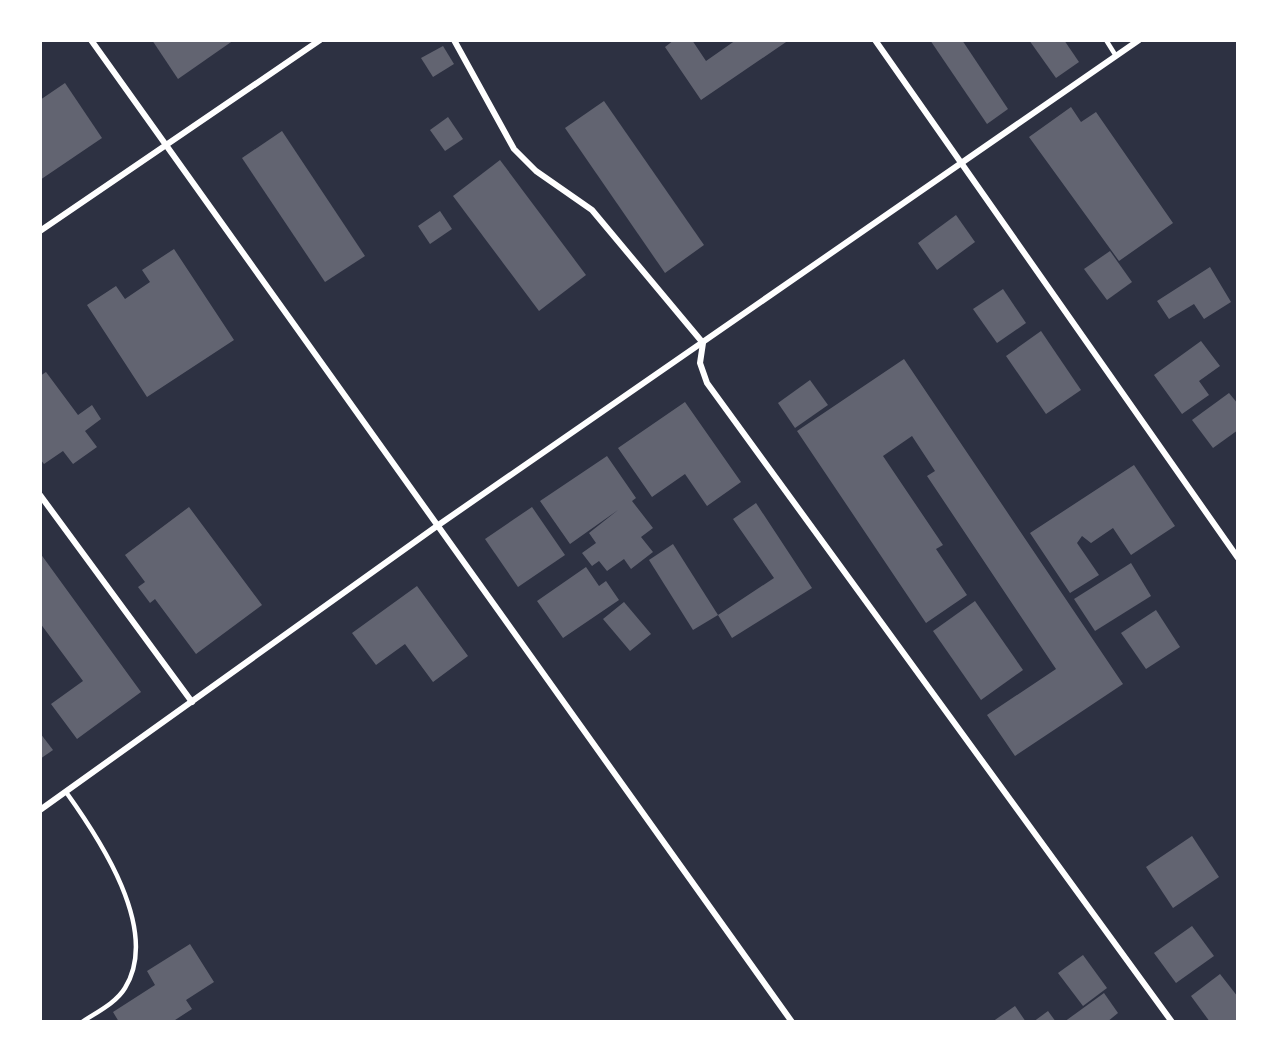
<svg xmlns="http://www.w3.org/2000/svg" width="1278" height="1062" font-family="Commissioner,sans-serif">
	<style>
		.building { fill: #626471 }
		.lines { fill: none; stroke-linecap: round; stroke-linejoin: round }
		.service { stroke: #fff; stroke-width: 4.5 }
		.minor { stroke: #fff; stroke-width: 6 }
	</style>
	<rect width="100%" height="100%" fill="#2d3142"/>
	<!-- building -->
	<g class="building">
		<polygon points="152,40 234,40 178,79"/>
		<polygon points="674,40 692,40 706,61 736,40 789,40 701,100 665,47"/>
		<polygon points="930,40 962,40 1008,109 987,124"/>
		<polygon points="1029,40 1064,40 1079,62 1056,78"/>
		<polygon points="443,46 454,64 433,77 421,58"/>
		<polygon points="65,83 102,138 40,180 40,100"/>
		<polygon points="604,101 704,245 665,273 565,128"/>
		<polygon points="1071,107 1081,122 1096,112 1173,223 1119,261 1029,137"/>
		<polygon points="448,117 463,139 445,151 430,130"/>
		<polygon points="282,131 365,256 325,282 242,158"/>
		<polygon points="500,160 586,275 539,311 453,196"/>
		<polygon points="440,211 452,229 430,244 418,226"/>
		<polygon points="956,215 975,242 937,270 918,243"/>
		<polygon points="174,249 234,340 147,397 87,305 116,286 125,299 150,282 142,270"/>
		<polygon points="1110,251 1132,282 1107,300 1084,269"/>
		<polygon points="1210,267 1231,302 1204,319 1194,304 1169,319 1157,301"/>
		<polygon points="1003,289 1026,323 997,343 973,309"/>
		<polygon points="1041,331 1081,390 1046,414 1006,356"/>
		<polygon points="1201,341 1220,366 1199,381 1209,395 1182,414 1154,375"/>
		<polygon points="904,359 1123,684 1015,756 987,715 1056,669 927,476 935,471 912,436 883,456 943,545 936,549 967,595 926,623 797,431"/>
		<polygon points="46,372 78,415 92,405 101,419 85,431 97,447 73,464 63,451 44,464 40,459 40,376"/>
		<polygon points="810,380 828,405 795,428 778,403"/>
		<polygon points="1229,393 1238,404 1238,430 1213,448 1192,420"/>
		<polygon points="685,402 741,482 707,506 685,474 652,497 618,448"/>
		<polygon points="607,456 636,498 632,501 653,528 641,537 653,552 631,569 624,559 607,571 599,561 592,566 582,553 596,543 589,533 618,510 570,544 540,501"/>
		<polygon points="1134,465 1175,526 1131,555 1113,528 1091,543 1082,536 1077,543 1099,575 1070,593 1030,533"/>
		<polygon points="756,503 812,588 732,638 718,615 774,578 733,519"/>
		<polygon points="189,507 262,605 196,654 155,599 150,603 138,587 145,582 125,555"/>
		<polygon points="532,507 565,555 518,587 485,539"/>
		<polygon points="673,544 718,615 693,630 649,560"/>
		<polygon points="40,553 141,692 77,739 51,704 83,681 40,623"/>
		<polygon points="1131,563 1151,596 1095,631 1074,599"/>
		<polygon points="586,567 599,586 606,581 619,600 563,638 537,601"/>
		<polygon points="417,586 468,656 433,682 405,644 376,665 352,633"/>
		<polygon points="975,601 1023,670 981,700 933,631"/>
		<polygon points="624,602 651,634 630,651 603,619"/>
		<polygon points="1156,610 1180,647 1146,669 1121,633"/>
		<polygon points="40,733 53,750 40,759"/>
		<polygon points="1192,836 1219,877 1173,908 1146,867"/>
		<polygon points="1192,926 1214,956 1176,983 1154,953"/>
		<polygon points="190,944 214,982 186,1000 192,1009 172,1022 119,1022 113,1012 155,985 147,971"/>
		<polygon points="1083,955 1107,988 1083,1006 1058,973"/>
		<polygon points="1220,974 1238,997 1238,1022 1210,1022 1191,996"/>
		<polygon points="1104,993 1118,1013 1107,1022 1064,1022"/>
		<polygon points="1015,1006 1026,1022 992,1022"/>
		<polygon points="1048,1011 1056,1022 1033,1022"/>
	</g>
	<g class="lines">
		<!-- service -->
		<g class="service">
			<polyline points="1106,40 1116,56"/>
			<path d="M66,792c33,46 95,138 59,196 -9,15 -28,24 -43,34"/>
		</g>
		<!-- minor -->
		<g class="minor">
			<polyline points="91,40 792,1022"/>
			<polyline points="454,40 514,149 536,171 592,210 703,343 700,363 707,383 1172,1022"/>
			<polyline points="875,40 1238,558"/>
			<polyline points="40,231 320,40"/>
			<polyline points="40,495 192,702"/>
			<polyline points="40,810 437,526 1139,40"/>
		</g>
	</g>
	<!-- border -->
	<rect width="1278" height="1062" fill="none" stroke="#ffffff" stroke-width="84"/>
</svg>
